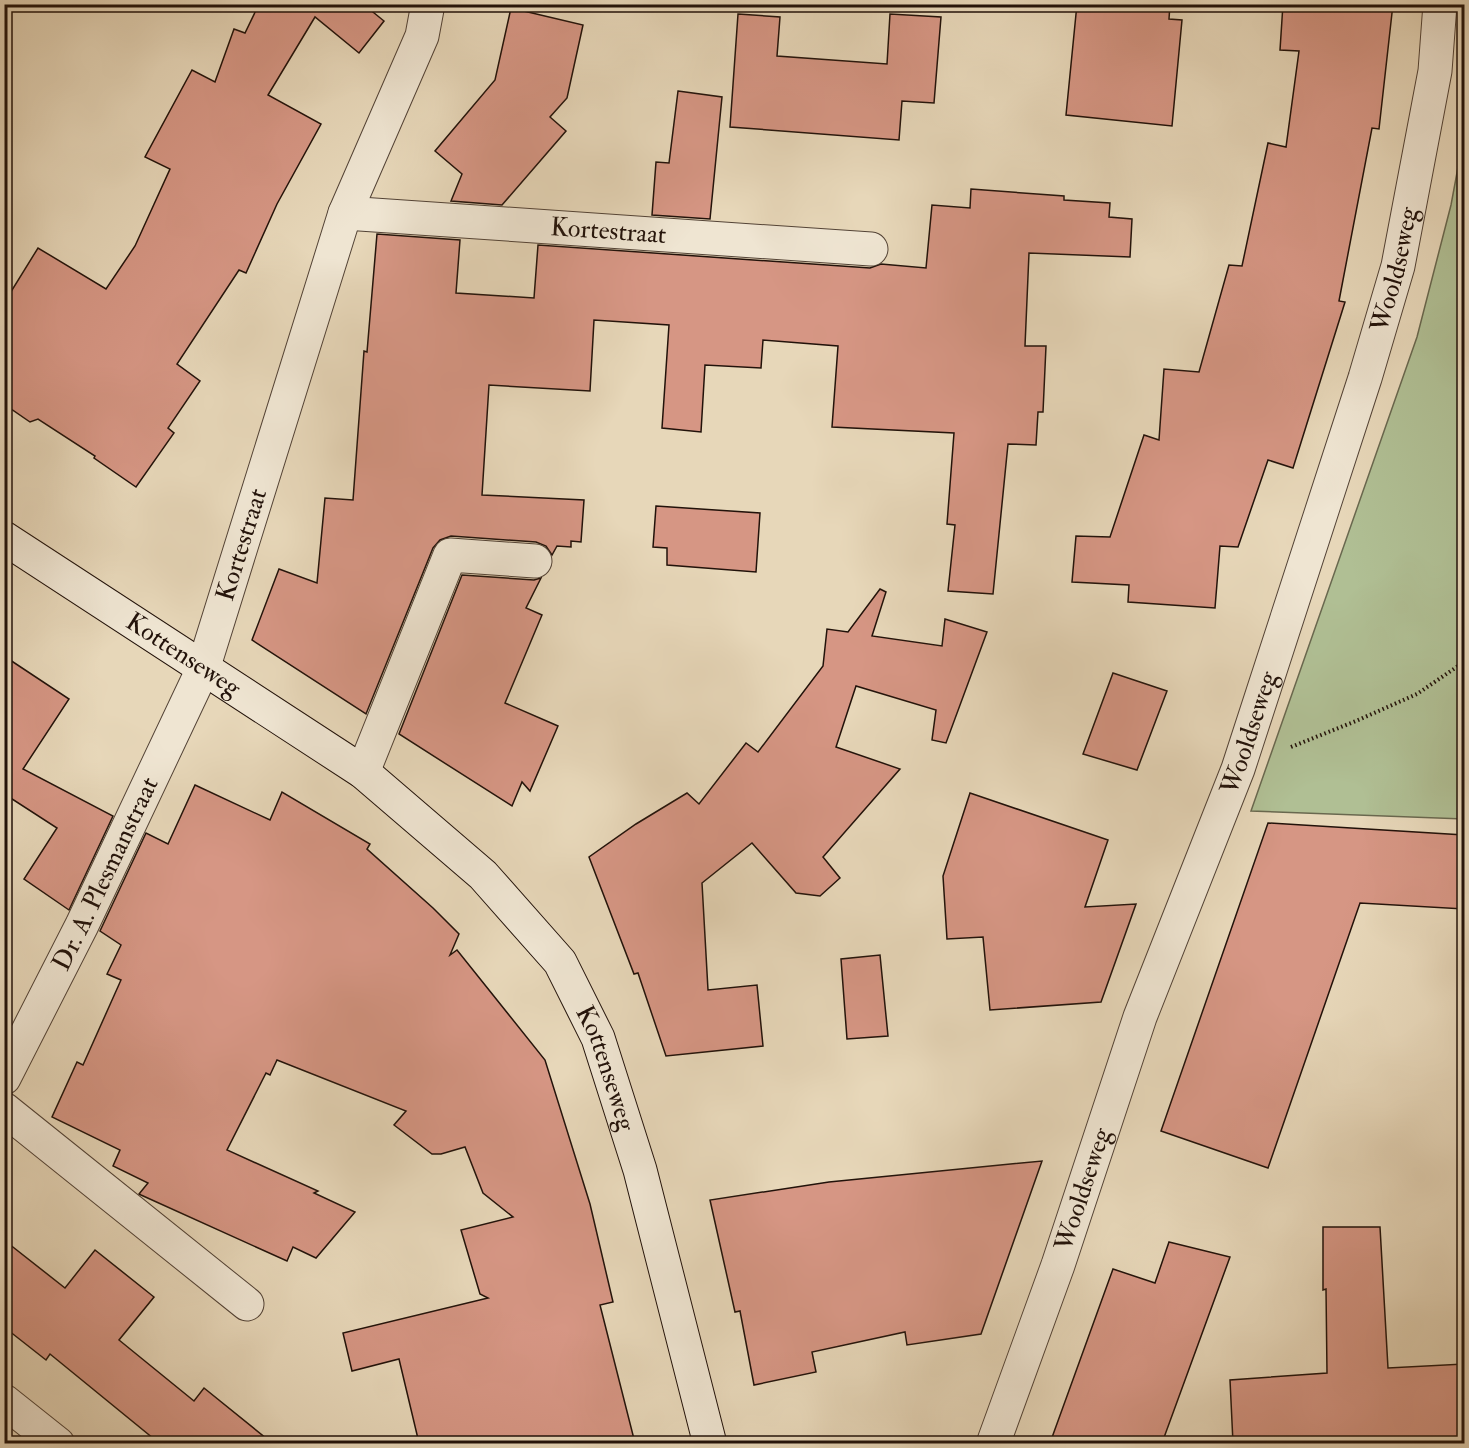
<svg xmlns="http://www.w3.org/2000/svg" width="1469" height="1448" font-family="'IM FELL Double Pica',serif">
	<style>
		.green { fill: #b0bf94; stroke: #69684f; stroke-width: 1.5 }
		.building { fill: #d69684; stroke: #22120a; stroke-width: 1.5 }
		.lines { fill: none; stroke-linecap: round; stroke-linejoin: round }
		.street-casing { stroke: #534336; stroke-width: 35 }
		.secondary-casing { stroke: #22120a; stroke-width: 35 }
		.path { stroke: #22120a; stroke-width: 4; stroke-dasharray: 1.5 3; stroke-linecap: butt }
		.street { stroke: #efe5d2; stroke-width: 33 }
		.secondary { stroke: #efe5d2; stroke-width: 33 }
		.labels { text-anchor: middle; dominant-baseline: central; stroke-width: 4.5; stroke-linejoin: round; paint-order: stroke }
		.street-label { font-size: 26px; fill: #22120a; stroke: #efe5d2 }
	</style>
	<rect width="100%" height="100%" fill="#e7d7b9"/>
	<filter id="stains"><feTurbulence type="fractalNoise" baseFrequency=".00333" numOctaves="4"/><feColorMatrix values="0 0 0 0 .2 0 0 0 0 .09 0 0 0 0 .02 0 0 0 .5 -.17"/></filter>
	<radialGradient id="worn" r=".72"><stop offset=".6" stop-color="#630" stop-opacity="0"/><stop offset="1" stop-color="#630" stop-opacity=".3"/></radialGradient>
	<!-- green -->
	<polygon class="green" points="1464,135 1464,819 1251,811 1417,337 1451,205"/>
	<!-- building -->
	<g class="building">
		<polygon points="259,4 363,4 384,21 359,53 315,17 268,95 321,124 277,204 246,273 239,270 177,364 200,381 168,428 174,433 136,487 94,458 95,456 38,419 30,422 4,404 4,303 38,248 106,289 135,246 170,169 145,157 192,70 215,82 234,29 245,33"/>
		<polygon points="1077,4 1170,4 1169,19 1182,20 1172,126 1066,115"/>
		<polygon points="1283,4 1393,4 1379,129 1372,128 1339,301 1345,302 1293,468 1268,460 1238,547 1220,546 1215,608 1128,602 1129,585 1072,582 1076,536 1110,537 1144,435 1159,440 1164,369 1199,372 1229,265 1242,266 1268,143 1286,147 1299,51 1280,50"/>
		<polygon points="511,8 583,25 567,98 550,117 566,131 502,205 451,201 462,174 435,151 495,80"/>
		<polygon points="738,14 780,17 777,56 887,64 890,14 941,17 934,103 902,101 899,140 730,127"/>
		<polygon points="678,91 722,97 710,219 652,215 656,162 669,163"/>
		<polygon points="971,189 1064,196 1064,200 1110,203 1109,217 1132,219 1130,257 1029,253 1025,346 1046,346 1043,412 1038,412 1036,445 1008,444 993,594 948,591 955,525 947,524 954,433 832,427 838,346 763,340 761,368 705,365 701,432 662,428 669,325 594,320 590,391 489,385 482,495 584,500 581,542 571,541 571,547 557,546 552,555 546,546 536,542 451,536 440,540 433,548 366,714 252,640 279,569 317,583 325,498 353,500 364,351 367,352 377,234 460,240 456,293 534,298 538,245 870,268 881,264 926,268 932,205 970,208"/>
		<polygon points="656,506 760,513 756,572 667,565 667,548 653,547"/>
		<polygon points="462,575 534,580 541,578 526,608 542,615 505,703 558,726 530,791 522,782 512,806 399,734"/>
		<polygon points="880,589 886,592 872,636 942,646 945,619 987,632 946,743 932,740 936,710 856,686 836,747 900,769 823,857 840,878 820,896 796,893 752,843 702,883 708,990 757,985 763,1046 666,1056 638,973 634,974 589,857 636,824 687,793 699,804 746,743 758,752 823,666 827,629 848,632"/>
		<polygon points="4,656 69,699 23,769 113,816 69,910 24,879 57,828 6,795 4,797"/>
		<polygon points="1113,673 1167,691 1137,770 1083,754"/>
		<polygon points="195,785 270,820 282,792 370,844 367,849 433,908 459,934 450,955 457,950 545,1060 590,1204 613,1302 600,1305 635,1443 419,1443 399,1359 352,1371 343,1333 488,1298 480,1294 461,1230 513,1217 483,1193 465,1147 441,1154 432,1154 394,1125 406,1111 277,1060 270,1075 266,1073 227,1150 318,1191 314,1193 355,1212 316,1258 293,1247 287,1261 141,1195 139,1194 148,1183 113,1166 120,1150 52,1117 77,1062 83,1065 121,980 107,974 121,945 100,931 146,833 168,844"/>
		<polygon points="970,793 1108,840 1085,907 1136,904 1101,1002 990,1010 983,937 947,939 943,876"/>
		<polygon points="1268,823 1464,835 1464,909 1360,903 1268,1168 1161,1131"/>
		<polygon points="880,955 888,1036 847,1039 841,959"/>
		<polygon points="1042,1161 981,1334 907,1345 905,1332 812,1352 816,1372 754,1385 740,1311 735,1312 710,1200 829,1182"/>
		<polygon points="1323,1227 1380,1227 1388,1368 1464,1364 1464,1443 1233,1443 1230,1380 1327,1373 1326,1289 1323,1290"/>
		<polygon points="4,1240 65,1288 95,1250 154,1297 119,1340 194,1401 204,1388 272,1443 159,1443 50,1354 46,1360 4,1327"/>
		<polygon points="1169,1242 1230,1257 1162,1443 1050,1443 1113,1269 1155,1283"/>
	</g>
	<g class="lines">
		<defs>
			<g id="street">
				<path id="s1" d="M345,213l526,36"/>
				<polyline points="363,772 450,555 535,561"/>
				<path id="s2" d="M4,1078l78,-153 121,-256 142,-456 77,-177 6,-32"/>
				<polyline points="4,1109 247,1304"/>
				<polyline points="4,1401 58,1444"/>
				<path id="s3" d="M993,1444l65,-179 82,-248 98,-248 127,-391 33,-112 37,-195 5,-67"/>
			</g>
			<g id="secondary">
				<path id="s4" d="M4,538l359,234 120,103 77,87 38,76 42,132 70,274"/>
			</g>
		</defs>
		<!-- street casing -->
		<use href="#street" class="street-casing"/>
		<!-- secondary casing -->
		<use href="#secondary" class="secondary-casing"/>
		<!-- path -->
		<polyline class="path" points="1291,747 1356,721 1417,694 1464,662"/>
		<!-- street -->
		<use href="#street" class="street"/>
		<!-- secondary -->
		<use href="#secondary" class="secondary"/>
	</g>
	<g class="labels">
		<!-- street labels -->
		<g class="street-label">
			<text stroke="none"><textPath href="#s1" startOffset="264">Kortestraat</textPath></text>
			<text stroke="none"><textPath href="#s3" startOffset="1242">Wooldseweg</textPath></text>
			<text stroke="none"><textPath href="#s2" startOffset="585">Kortestraat</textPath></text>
			<text stroke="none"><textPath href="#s4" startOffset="214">Kottenseweg</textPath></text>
			<text stroke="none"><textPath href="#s3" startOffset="756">Wooldseweg</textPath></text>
			<text stroke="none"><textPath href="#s2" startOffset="228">Dr. A. Plesmanstraat</textPath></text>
			<text stroke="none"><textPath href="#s4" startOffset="819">Kottenseweg</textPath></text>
			<text stroke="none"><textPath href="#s3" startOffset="270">Wooldseweg</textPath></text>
		</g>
	</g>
	<!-- margin -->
	<rect width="1469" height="1448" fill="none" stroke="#e7d7b9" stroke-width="24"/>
	<rect x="6" y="6" width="1457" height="1436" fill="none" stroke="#22120a" stroke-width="3"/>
	<rect x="12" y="12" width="1445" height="1424" fill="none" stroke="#22120a" stroke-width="1.5"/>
	<rect width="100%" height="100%" filter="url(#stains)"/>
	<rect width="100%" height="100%" fill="url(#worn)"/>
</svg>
